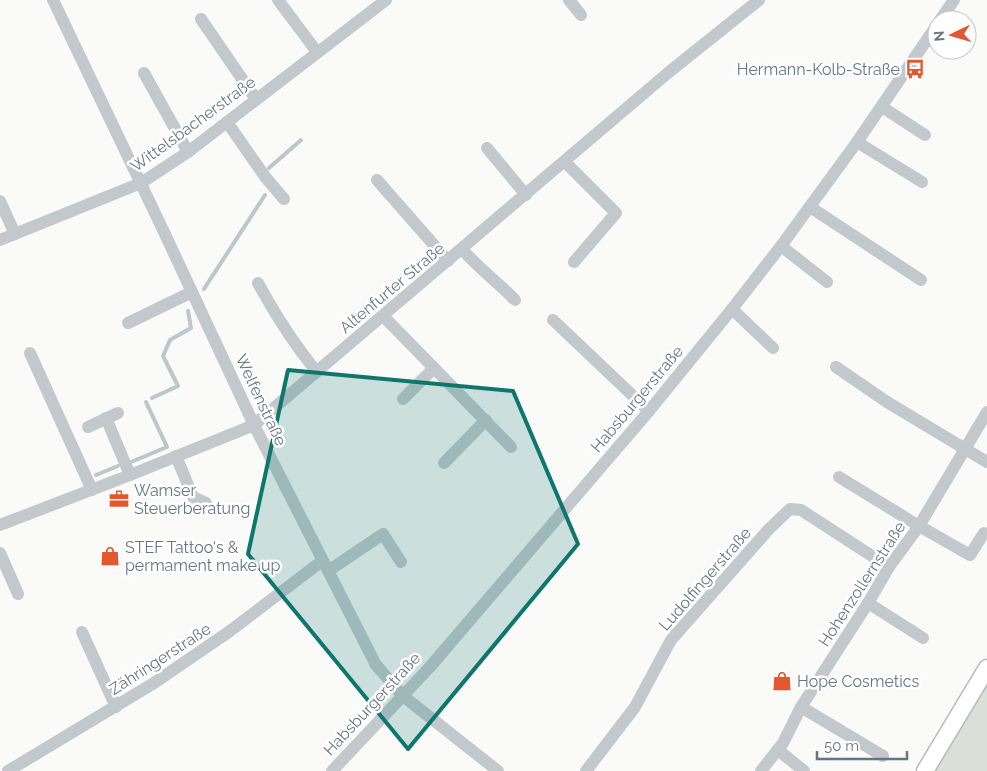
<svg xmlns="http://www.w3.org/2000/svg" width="987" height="771" font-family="Raleway,sans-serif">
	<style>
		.green { fill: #dadfd7 }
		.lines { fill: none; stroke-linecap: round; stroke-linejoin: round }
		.stream { stroke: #bbc7cb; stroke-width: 4 }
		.major-casing { stroke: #b5babe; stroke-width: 19 }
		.minor { stroke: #c3c8cc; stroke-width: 12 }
		.major { stroke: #fff; stroke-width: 16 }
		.marked { fill: #0f766e; fill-opacity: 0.2; stroke: #0f766e; stroke-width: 4; stroke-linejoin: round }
		.labels { text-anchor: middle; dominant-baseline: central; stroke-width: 5; stroke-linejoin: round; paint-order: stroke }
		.poi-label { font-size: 16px; fill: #657683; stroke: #fff; text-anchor: start }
		.street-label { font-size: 16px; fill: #657683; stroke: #fff }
	</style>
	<rect width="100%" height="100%" fill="#fafaf8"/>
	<!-- green -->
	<polygon class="green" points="987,682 987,771 934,771"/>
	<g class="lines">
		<!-- stream -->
		<g class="stream">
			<polyline points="269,168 301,140"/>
			<polyline points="204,289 265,195"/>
			<polyline points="152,398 178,386 163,356 170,340 191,328 188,311"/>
			<polyline points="131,462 167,447 146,402"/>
			<polyline points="96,475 118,466"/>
		</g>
		<defs>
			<polyline id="major" points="925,771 987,668"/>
		</defs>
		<!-- major casing -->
		<use href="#major" class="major-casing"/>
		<!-- minor -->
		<g class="minor">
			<polyline points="53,0 164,232 254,425 376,665 403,696 498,771"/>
			<polyline points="278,0 317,52"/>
			<polyline points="569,0 581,15"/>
			<polyline points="201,19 256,99"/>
			<polyline points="940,20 954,0"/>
			<polyline points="144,73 188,152"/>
			<polyline points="882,107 925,135"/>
			<polyline points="227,122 266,178 284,199"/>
			<polyline points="857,142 922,182"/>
			<polyline points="487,148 526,195"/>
			<polyline points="565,162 616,213 574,262"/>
			<polyline points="377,180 448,261"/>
			<polyline points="0,201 15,234"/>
			<polyline points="810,207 921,280"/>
			<polyline points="0,240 141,183 188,152 386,0"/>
			<polyline points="781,246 827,282"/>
			<path d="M462,249c16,19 36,33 53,51"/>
			<path d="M258,283c18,33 35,60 59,89"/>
			<polyline points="732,309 773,348"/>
			<polyline points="383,316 434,368"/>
			<polyline points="553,320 649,411"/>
			<polyline points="128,323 192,292"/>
			<polyline points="30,353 92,490"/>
			<polyline points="836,367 887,402 987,462"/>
			<polyline points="403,399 434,368 511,447"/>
			<polyline points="106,418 130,475"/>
			<polyline points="88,427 118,413"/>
			<polyline points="176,456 193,497 206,503"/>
			<polyline points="444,463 486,420"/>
			<polyline points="839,477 919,526 970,555 984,533"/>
			<polyline points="0,525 130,475 254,425 669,72 759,0"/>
			<polyline points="0,553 18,594"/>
			<polyline points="328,571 383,534 401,562"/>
			<polyline points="868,603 923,638"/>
			<polyline points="82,632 116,707"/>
			<polyline points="801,707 883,756"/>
			<polyline points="778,750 804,771"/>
			<polyline points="8,771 154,683 230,631 322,561"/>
			<polyline points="332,771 429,668 649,411 732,309 781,246 857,142 937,25"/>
			<polyline points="586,771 635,707 671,640 769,529 790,509 801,510 889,567"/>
			<polyline points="761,771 783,743 801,707 868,603 889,567 919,526 987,412"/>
		</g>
		<!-- major -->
		<use href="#major" class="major"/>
	</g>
	<!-- marked area -->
	<path class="marked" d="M288,370l225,21 65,153 -170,205 -160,-195z"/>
	<!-- icons -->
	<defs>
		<symbol id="bus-bare" viewBox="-9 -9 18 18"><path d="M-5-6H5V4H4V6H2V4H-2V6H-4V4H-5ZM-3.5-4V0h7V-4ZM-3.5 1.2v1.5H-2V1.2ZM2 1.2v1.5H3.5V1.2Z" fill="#e4572e" stroke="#fff" stroke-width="2.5" paint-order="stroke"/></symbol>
		<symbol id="office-bare" viewBox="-9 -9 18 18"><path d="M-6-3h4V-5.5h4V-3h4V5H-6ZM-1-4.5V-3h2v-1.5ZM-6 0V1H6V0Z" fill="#e4572e" stroke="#fff" stroke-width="2.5" paint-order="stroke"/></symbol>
		<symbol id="shop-bare" viewBox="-9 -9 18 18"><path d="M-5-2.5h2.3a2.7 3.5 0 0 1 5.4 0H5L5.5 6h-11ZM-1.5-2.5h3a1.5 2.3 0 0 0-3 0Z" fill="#e4572e" stroke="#fff" stroke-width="2.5" paint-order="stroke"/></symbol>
	</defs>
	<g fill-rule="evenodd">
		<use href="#bus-bare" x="901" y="55" width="28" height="28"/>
		<use href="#office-bare" x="105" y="485" width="28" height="28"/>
		<use href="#shop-bare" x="96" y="542" width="28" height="28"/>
		<use href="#shop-bare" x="768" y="667" width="28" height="28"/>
	</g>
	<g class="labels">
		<!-- poi labels -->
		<g class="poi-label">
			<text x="900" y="69" text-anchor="end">Hermann-Kolb-Straße</text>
			<text x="134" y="490">Wamser<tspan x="134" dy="18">Steuerberatung</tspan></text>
			<text x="125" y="547">STEF Tattoo's &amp;<tspan x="125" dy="18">permament make up</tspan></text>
			<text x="797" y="681">Hope Cosmetics</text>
		</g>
		<!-- street labels -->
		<g class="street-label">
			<text transform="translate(193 124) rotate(-36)">Wittelsbacherstraße</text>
			<text transform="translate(392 288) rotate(-40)">Altenfurter Straße</text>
			<text transform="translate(637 399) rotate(-50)">Habsburgerstraße</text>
			<text transform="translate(261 400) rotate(65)">Welfenstraße</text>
			<text transform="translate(705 579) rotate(-49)">Ludolfingerstraße</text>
			<text transform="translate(862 584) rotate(-57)">Hohenzollernstraße</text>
			<text transform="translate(160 659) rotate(-33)">Zähringerstraße</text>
			<text transform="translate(372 704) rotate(-47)">Habsburgerstraße</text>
		</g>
	</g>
	<!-- north arrow -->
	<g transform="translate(952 35) rotate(265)"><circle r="24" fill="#ffffff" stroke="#c1c8cd"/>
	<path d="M0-4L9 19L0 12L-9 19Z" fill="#e4572e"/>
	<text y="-8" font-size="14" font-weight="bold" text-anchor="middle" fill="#657683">N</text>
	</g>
	<!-- scale -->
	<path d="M817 751v8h90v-8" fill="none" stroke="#657683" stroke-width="2.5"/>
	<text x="824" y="751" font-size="15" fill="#657683" stroke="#ffffff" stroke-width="4" paint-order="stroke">50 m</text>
</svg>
